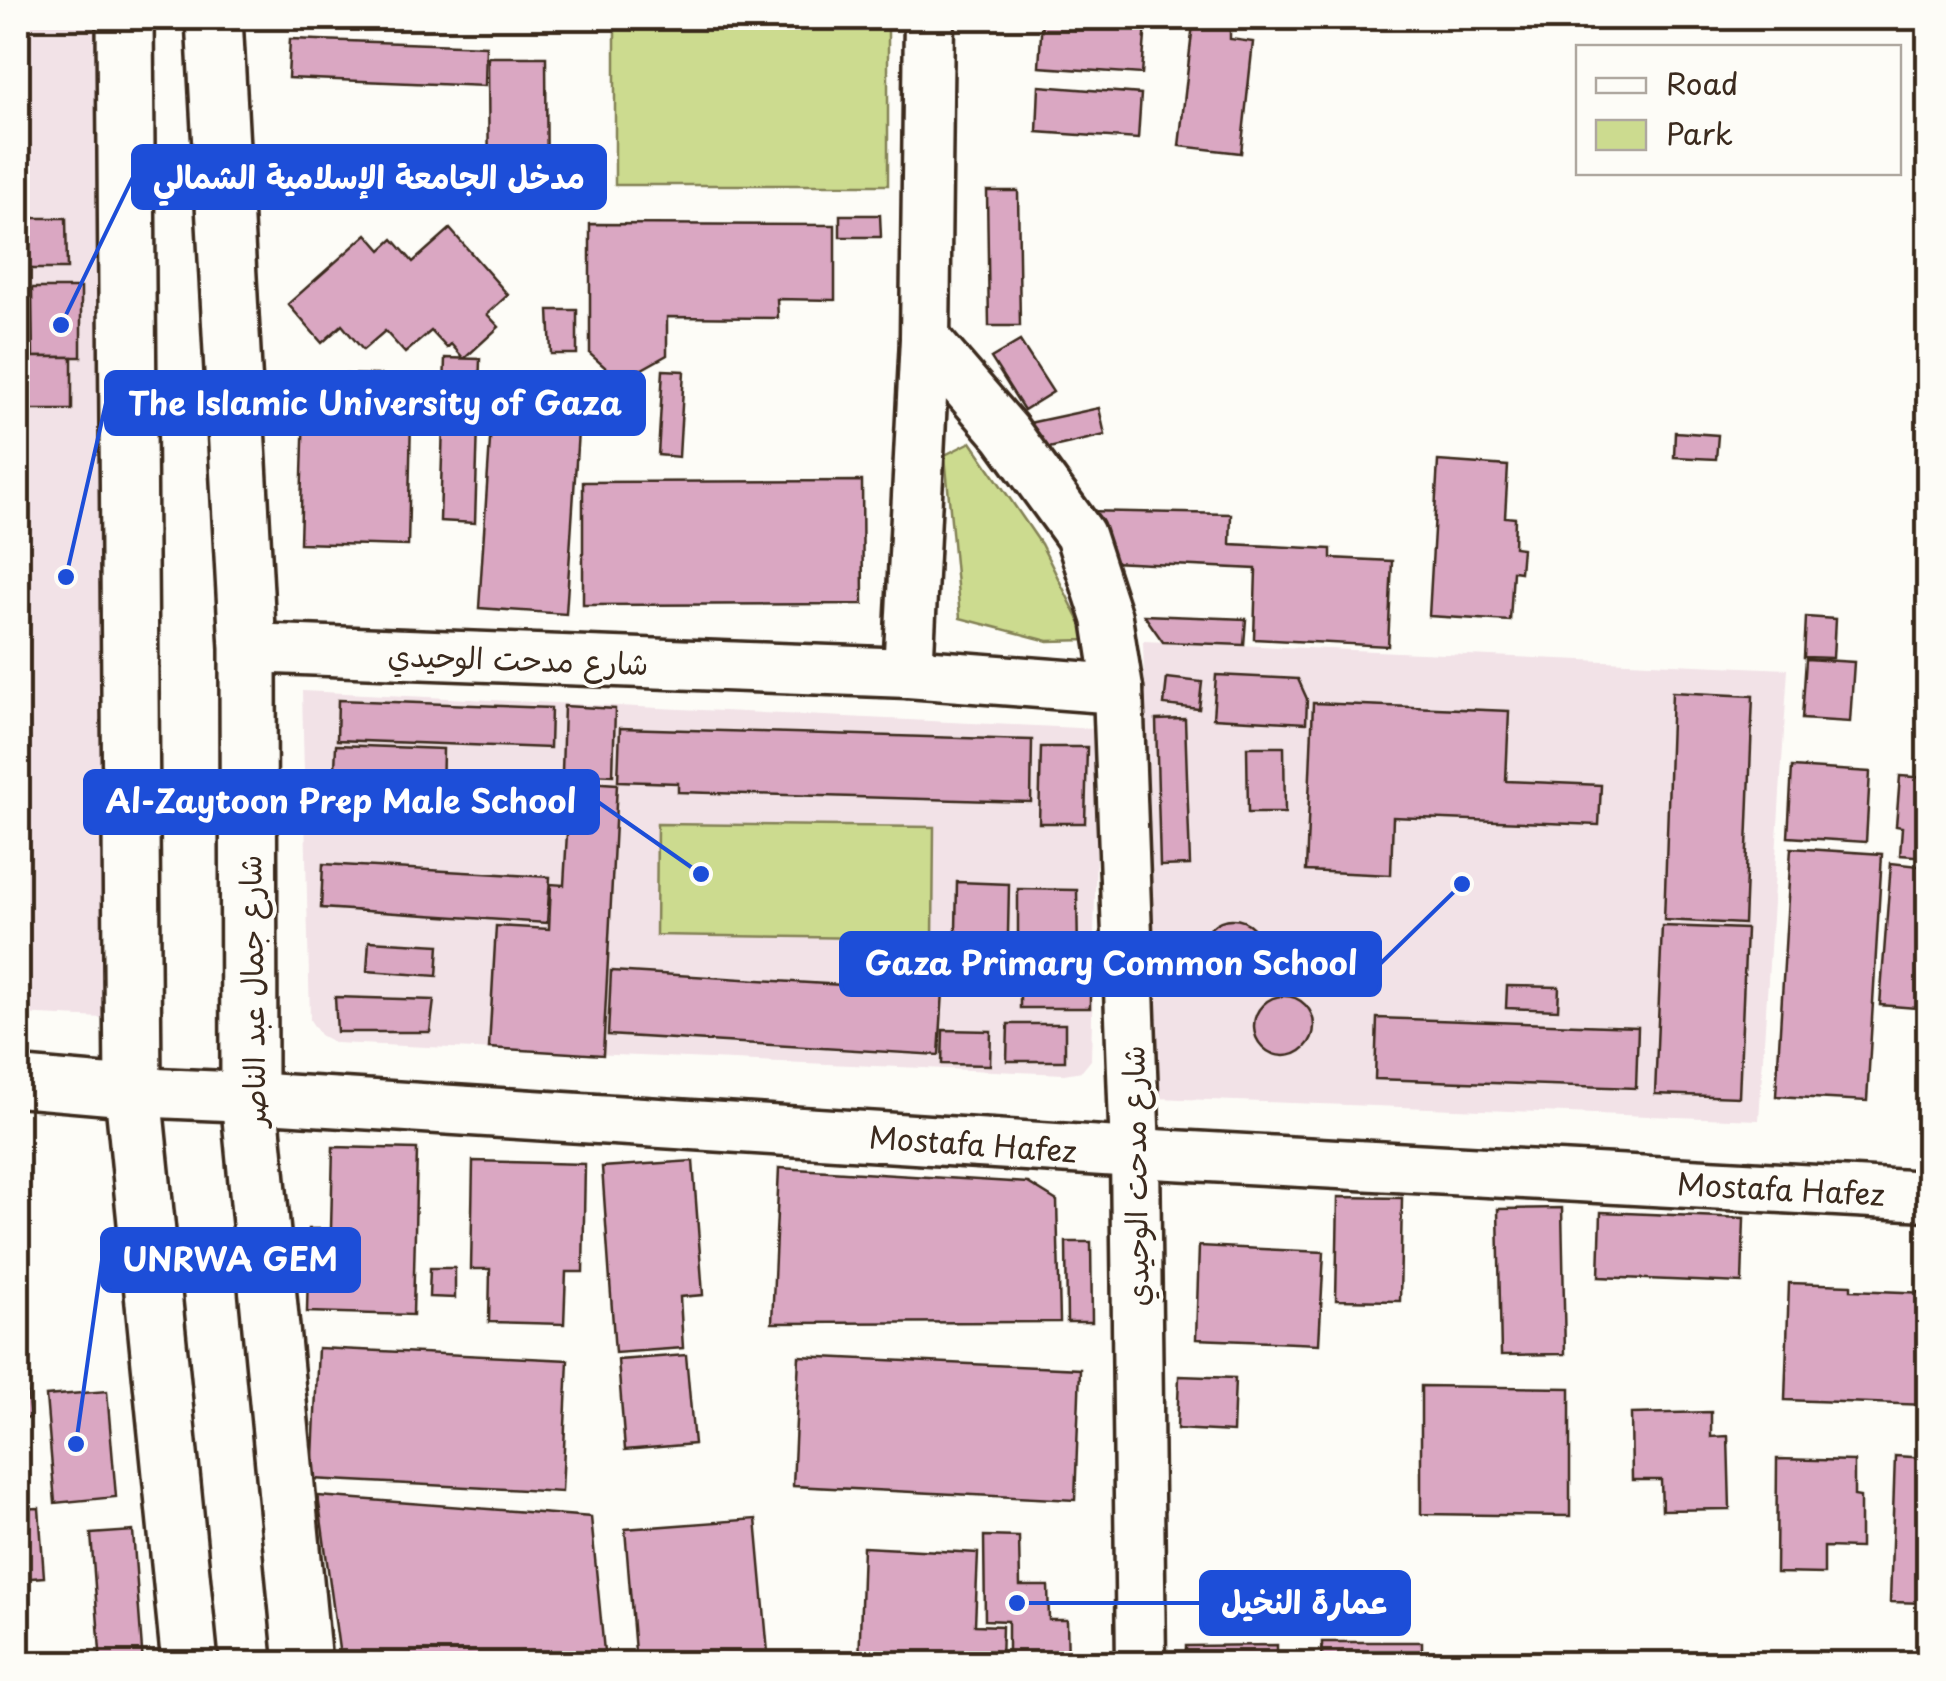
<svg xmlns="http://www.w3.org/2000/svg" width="1946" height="1681" font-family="'Playpen Sans','Playpen Sans Arabic',sans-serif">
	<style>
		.built { fill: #f2e2e7 }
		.green { fill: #ccdb8f; stroke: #848256; stroke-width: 2.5 }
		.building { fill: #daa7c2; stroke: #3b2a1e; stroke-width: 2.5 }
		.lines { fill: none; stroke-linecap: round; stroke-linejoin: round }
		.street-casing { stroke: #3b2a1e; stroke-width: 55 }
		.secondary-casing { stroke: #3b2a1e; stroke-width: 62 }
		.street { stroke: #fdfcf7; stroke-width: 48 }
		.secondary { stroke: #fdfcf7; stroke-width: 55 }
		.labels { text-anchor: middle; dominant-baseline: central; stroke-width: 8; stroke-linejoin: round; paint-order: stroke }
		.street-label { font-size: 30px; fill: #3b2a1e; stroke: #fdfcf7 }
		.leader { fill: none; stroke: #1d4ed8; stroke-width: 4 }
		.callout-dot { fill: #1d4ed8; stroke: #fdfcf7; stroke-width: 4 }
		.callout { fill: #1d4ed8; stroke: #1d4ed8; stroke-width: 4 }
		.callout-label { font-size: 32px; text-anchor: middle; font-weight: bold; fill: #fff }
	</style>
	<rect width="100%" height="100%" fill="#fdfcf7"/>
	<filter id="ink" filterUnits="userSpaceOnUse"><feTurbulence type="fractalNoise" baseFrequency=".01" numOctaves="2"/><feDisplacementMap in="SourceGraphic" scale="20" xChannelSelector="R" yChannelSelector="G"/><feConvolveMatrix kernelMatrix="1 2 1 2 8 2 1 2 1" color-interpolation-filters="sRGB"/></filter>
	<g filter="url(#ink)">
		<!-- built -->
		<g class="built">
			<polygon points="18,18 100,18 125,1019 18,1014"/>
			<polygon points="1143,641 1788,669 1759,1120 1156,1098"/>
			<polygon points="302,691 1099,729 1091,1060 1082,1071 1064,1074 335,1043 320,1035 310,1020"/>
		</g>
		<!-- green -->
		<g class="green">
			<polygon points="888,25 888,185 615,185 615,26"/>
			<polygon points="971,442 1041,544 1089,640 1048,641 960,618 945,455"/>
			<polygon points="657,824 934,827 933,939 656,935"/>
		</g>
		<!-- building -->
		<g class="building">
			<polygon points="1042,18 1146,23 1142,74 1039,67"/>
			<polygon points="1193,24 1230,29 1230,39 1253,42 1241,153 1179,146"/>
			<polygon points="290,39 486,46 485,86 288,78"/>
			<polygon points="488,57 546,57 547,207 489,207"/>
			<polygon points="1039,86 1141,94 1138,139 1037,132"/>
			<polygon points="987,191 1018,191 1020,326 989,326"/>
			<polygon points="840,215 880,215 881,237 840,237"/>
			<polygon points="18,218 66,218 67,269 18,269"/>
			<polygon points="590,224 835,225 835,300 777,299 778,318 667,317 667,355 642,369 607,369 590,354"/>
			<polygon points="450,229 508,295 487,314 499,327 464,359 451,344 447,348 431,331 405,353 385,331 363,350 342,325 322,343 288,304 367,234 381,250 393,239 413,262"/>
			<polygon points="32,288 81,288 81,357 33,357"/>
			<polygon points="549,310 577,310 577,354 551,354"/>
			<polygon points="1020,341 1053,392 1024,410 991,358"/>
			<rect x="18" y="357" width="54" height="53"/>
			<polygon points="445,358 480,359 475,523 440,521"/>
			<polygon points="663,370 684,371 679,457 658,455"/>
			<polygon points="305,373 412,376 408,546 300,543"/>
			<polygon points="1099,408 1105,435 1036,451 1029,423"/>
			<polygon points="491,425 578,431 566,614 479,608"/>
			<polygon points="1675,432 1718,435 1716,459 1674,457"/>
			<polygon points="1438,461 1508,466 1505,517 1515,518 1514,547 1522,548 1520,572 1513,571 1510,621 1429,616"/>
			<polygon points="862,481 863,604 583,605 583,482"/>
			<polygon points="1083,511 1231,514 1230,544 1331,549 1331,558 1392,561 1388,646 1254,639 1256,569 1111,562"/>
			<polygon points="1144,615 1246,619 1244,645 1163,642"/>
			<polygon points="1806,617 1835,619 1833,658 1804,657"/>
			<polygon points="1806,659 1854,662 1850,722 1802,719"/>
			<polygon points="1216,675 1298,679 1307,699 1306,723 1213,718"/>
			<polygon points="1167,678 1202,682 1199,709 1164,705"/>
			<polygon points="1672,692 1753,696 1744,924 1664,920"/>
			<polygon points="338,700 551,708 550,748 337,740"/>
			<polygon points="1313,703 1509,711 1506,781 1601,785 1599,825 1393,817 1391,875 1306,871"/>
			<polygon points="564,706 615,709 613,775 562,773"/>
			<polygon points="1185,719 1190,865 1160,866 1156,720"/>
			<polygon points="620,728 1032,740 1031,802 678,792 678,783 618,781"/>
			<polygon points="336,745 443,749 442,798 334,794"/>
			<polygon points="1041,747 1087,747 1085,823 1039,823"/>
			<polygon points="1247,747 1284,747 1285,813 1248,813"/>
			<polygon points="1792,767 1870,772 1866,842 1788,837"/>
			<polygon points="1900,776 1928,778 1928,857 1900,855 1902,827 1896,826"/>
			<polygon points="570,781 617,784 603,1055 489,1048 496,926 549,929 551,884 564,885"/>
			<polygon points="1791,848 1882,854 1867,1101 1776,1096"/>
			<polygon points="1891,863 1928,867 1928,1009 1880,1005"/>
			<polygon points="323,864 550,877 547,923 321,908"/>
			<polygon points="957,882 1009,884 1007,981 955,979"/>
			<polygon points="1018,889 1077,890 1078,957 1018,957"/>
			<circle cx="1232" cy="949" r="30"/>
			<polygon points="1662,926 1746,929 1739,1097 1655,1094"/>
			<polygon points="369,941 439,945 437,976 367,971"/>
			<rect x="1020" y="963" width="70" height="45"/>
			<polygon points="611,971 943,991 939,1055 608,1035"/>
			<polygon points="1507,986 1559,987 1558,1010 1506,1008"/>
			<circle cx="1284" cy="1026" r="30"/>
			<polygon points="335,997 434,1000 430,1032 337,1032"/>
			<polygon points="1377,1018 1638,1027 1636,1088 1375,1079"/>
			<polygon points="1008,1024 1065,1024 1065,1061 1007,1061"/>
			<polygon points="943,1030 991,1031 990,1065 942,1064"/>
			<polygon points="333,1147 417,1149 413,1315 307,1312 309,1229 331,1229"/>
			<polygon points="473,1161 585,1164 583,1272 566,1272 564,1324 489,1322 490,1269 471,1269"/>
			<polygon points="693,1161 703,1295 680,1297 683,1348 615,1353 602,1167"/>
			<polygon points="779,1168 1028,1183 1057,1201 1060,1322 772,1323"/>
			<polygon points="1338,1197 1402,1198 1400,1301 1336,1300"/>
			<polygon points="1562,1208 1565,1354 1501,1355 1498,1209"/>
			<polygon points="1601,1212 1744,1218 1742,1283 1599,1277"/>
			<polygon points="1066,1242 1091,1242 1092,1322 1067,1322"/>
			<polygon points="1199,1246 1324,1252 1319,1344 1196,1339"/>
			<polygon points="430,1268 455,1268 455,1298 429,1297"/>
			<polygon points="1789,1283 1851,1285 1851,1290 1928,1293 1928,1405 1785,1400"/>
			<polygon points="22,1343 30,1418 18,1420 18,1344"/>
			<polygon points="318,1348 568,1360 562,1492 312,1479"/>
			<polygon points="686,1355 694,1444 625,1450 618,1360"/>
			<polygon points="799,1356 1080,1369 1075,1500 793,1486"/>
			<polygon points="1179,1376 1235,1378 1233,1432 1177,1429"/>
			<polygon points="1421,1386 1570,1388 1570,1516 1421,1514"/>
			<polygon points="107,1391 116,1497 55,1503 46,1396"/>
			<polygon points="1711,1412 1711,1437 1728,1436 1730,1509 1662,1510 1661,1480 1632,1480 1631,1414"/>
			<polygon points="1895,1456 1928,1458 1928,1603 1890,1602"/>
			<polygon points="1777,1459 1854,1461 1854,1496 1860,1497 1860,1548 1824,1547 1824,1574 1776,1573"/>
			<polygon points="318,1496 591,1517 605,1662 341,1664"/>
			<polygon points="39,1508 44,1577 18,1579 18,1509"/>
			<polygon points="756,1519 769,1664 636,1664 625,1529"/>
			<polygon points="133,1531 143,1664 101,1664 91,1534"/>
			<polygon points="984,1536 1019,1537 1020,1586 1048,1586 1049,1620 1067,1620 1068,1664 1008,1664 1008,1621 985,1620"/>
			<polygon points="863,1547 978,1553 975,1625 1002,1626 1001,1664 859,1664"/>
			<rect x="1322" y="1642" width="100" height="22"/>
			<polygon points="1277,1645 1277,1664 1186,1664 1186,1646"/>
			<polygon points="1744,1661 1744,1664 1622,1664 1622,1662"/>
		</g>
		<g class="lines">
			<defs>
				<g id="street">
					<polyline points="925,339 1006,433 1080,535 1107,618 1118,689 1135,1153 1141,1664"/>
					<polyline points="248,648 908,673 1118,689"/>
					<polyline points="908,673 925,339 929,18"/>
					<polyline points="18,1082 133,1092 249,1097 1135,1153 1928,1196"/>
				</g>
				<g id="secondary">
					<polyline points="125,18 133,1092 190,1664"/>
					<polyline points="214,18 248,648 249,1097 303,1664"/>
				</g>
			</defs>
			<!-- street casing -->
			<use href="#street" class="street-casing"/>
			<!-- secondary casing -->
			<use href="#secondary" class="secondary-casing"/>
			<!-- street -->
			<use href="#street" class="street"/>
			<!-- secondary -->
			<use href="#secondary" class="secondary"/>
		</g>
	</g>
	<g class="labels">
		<!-- street labels -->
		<g class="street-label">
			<text transform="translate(518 658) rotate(2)">شارع مدحت الوحيدي</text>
			<text transform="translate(251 991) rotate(-91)">شارع جمال عبد الناصر</text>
			<text transform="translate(973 1143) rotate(4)">Mostafa Hafez</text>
			<text transform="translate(1134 1176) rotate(-91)">شارع مدحت الوحيدي</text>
			<text transform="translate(1781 1188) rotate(3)">Mostafa Hafez</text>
		</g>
	</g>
	<!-- callouts -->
	<path class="leader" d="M61 325L133 177M66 577L106 403M701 874L598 802M1462 884L1380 964M76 1444L102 1260M1017 1603L1201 1603"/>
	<g class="callout-dot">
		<circle cx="61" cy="325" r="10"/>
		<circle cx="66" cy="577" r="10"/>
		<circle cx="701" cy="874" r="10"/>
		<circle cx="1462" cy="884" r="10"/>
		<circle cx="76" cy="1444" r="10"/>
		<circle cx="1017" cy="1603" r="10"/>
	</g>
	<g class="callout">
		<rect x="133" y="146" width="472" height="62" rx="10"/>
		<rect x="106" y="372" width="538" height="62" rx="10"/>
		<rect x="85" y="771" width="513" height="62" rx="10"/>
		<rect x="841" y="933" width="539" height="62" rx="10"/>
		<rect x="102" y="1229" width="257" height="62" rx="10"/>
		<rect x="1201" y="1572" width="208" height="62" rx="10"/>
	</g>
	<g class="callout-label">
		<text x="369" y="189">مدخل الجامعة الإسلامية الشمالي</text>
		<text x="375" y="415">The Islamic University of Gaza</text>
		<text x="341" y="813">Al-Zaytoon Prep Male School</text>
		<text x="1111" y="975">Gaza Primary Common School</text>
		<text x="230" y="1271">UNRWA GEM</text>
		<text x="1305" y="1614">عمارة النخيل</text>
	</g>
	<!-- margin -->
	<rect width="1946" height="1681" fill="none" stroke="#fdfcf7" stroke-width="60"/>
	<rect x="30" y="30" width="1886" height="1621" fill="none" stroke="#3b2a1e" stroke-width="4" filter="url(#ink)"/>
	<!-- legend -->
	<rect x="1576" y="45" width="325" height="130" fill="#fdfcf7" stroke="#afa8a0" stroke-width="2.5"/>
	<rect x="1596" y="78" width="50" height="15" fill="#fdfcf7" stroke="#afa8a0" stroke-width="2.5"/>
	<text x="1666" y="95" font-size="30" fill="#3b2a1e">Road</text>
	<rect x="1596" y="120" width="50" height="30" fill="#ccdb8f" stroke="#afa8a0" stroke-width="2.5"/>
	<text x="1666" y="145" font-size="30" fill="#3b2a1e">Park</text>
</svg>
